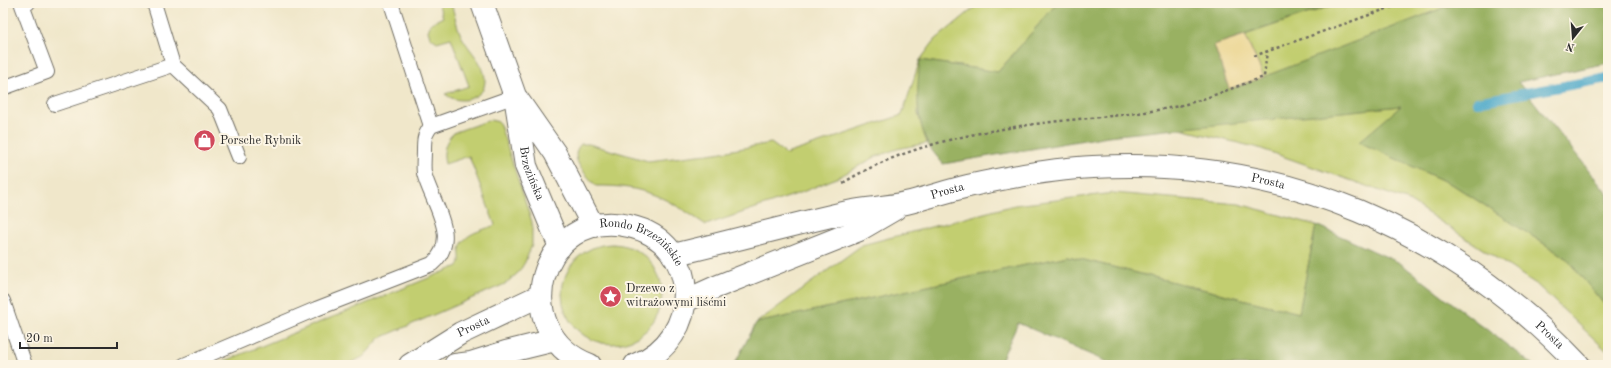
<svg xmlns="http://www.w3.org/2000/svg" width="1611" height="368" font-family="'Old Standard TT',serif">
	<style>
		.green { fill: #c2ce70; stroke: #767c4e }
		.forest { fill: #99b162; stroke: #626e46 }
		.sand { fill: #eeda9e; stroke: #8c8264 }
		.lines { fill: none; stroke-linecap: round; stroke-linejoin: round }
		.stream { stroke: #4ba8c9; stroke-width: 10 }
		.lane-casing { stroke: #706d63; stroke-width: 16 }
		.street-casing { stroke: #706d63; stroke-width: 24 }
		.secondary-casing { stroke: #706d63; stroke-width: 24 }
		.path { stroke: #706d63; stroke-width: 2.5; stroke-dasharray: 3 3; stroke-linecap: butt }
		.lane { stroke: #fff; stroke-width: 14 }
		.street { stroke: #fff; stroke-width: 22 }
		.secondary { stroke: #fff; stroke-width: 22 }
		.labels { text-anchor: middle; dominant-baseline: central; stroke-width: 4; stroke-linejoin: round; paint-order: stroke }
		.poi-label { font-size: 12px; fill: #2b2b2b; stroke: #fcf5e5; text-anchor: start }
		.street-label { font-size: 12px; fill: #2b2b2b; stroke: #fcf5e5 }
	</style>
	<rect width="100%" height="100%" fill="#fcf5e5"/>
	<filter id="ink" filterUnits="userSpaceOnUse"><feTurbulence type="fractalNoise" baseFrequency=".025" numOctaves="2"/><feDisplacementMap in="SourceGraphic" scale="8" xChannelSelector="R" yChannelSelector="G"/><feConvolveMatrix kernelMatrix="1 2 1 2 8 2 1 2 1" color-interpolation-filters="sRGB"/></filter>
	<filter id="wash" filterUnits="userSpaceOnUse"><feTurbulence type="fractalNoise" baseFrequency=".012" numOctaves="4" result="noise"/><feDisplacementMap in="SourceGraphic" scale="16" xChannelSelector="R" yChannelSelector="G"/><feGaussianBlur stdDeviation="0.9" result="paint"/><feColorMatrix in="noise" values="0 0 0 0 0 0 0 0 0 0 0 0 0 0 0 0 0 1.4 0 .05"/><feComposite in="paint" operator="in"/></filter>
	<g filter="url(#wash)">
		<rect width="100%" height="100%" fill="#f0e7ca"/>
		<!-- green -->
		<g class="green">
			<path d="M438,3h13c3,10 5,20 9,30 8,19 32,34 23,57 -11,12 -26,13 -38,4l24,-8 -18,-48 -14,4 -7,-5 -2,-6 3,-8 12,-6z"/>
			<path d="M980,3h77l-59,69 -78,-12 -2,54 9,29 -30,6 -22,8 -36,20 -39,16 -94,32c-39,-27 -62,-40 -110,-39 -10,-12 -29,-28 -15,-42h8l59,17 68,-8 55,-10 15,11 116,-39 18,-55 15,-20z"/>
			<polygon points="1340,3 1456,3 1264,77 1245,35"/>
			<polygon points="1402,106 1359,142 1455,186 1566,258 1608,309 1608,352 1536,284 1409,201 1259,148 1176,128"/>
			<path d="M490,120l9,2 33,100v23l-7,17 -6,10 -14,12 -125,54 -17,19 -18,8h-130l243,-99c4,-6 1,-10 2,-16 2,-17 22,-19 35,-25l-26,-69 -24,8c-3,-12 0,-24 10,-32z"/>
			<polygon points="1114,193 1239,204 1316,225 1299,313 1068,256 756,323 862,245 1015,205"/>
			<circle cx="612" cy="294" r="50"/>
		</g>
		<!-- forest -->
		<g class="forest">
			<path d="M1057,3h282l-125,42 15,43 8,-1 219,-84h152v60l-90,19 90,112v115l-42,-51 -111,-72 -96,-44 42,-36 -293,30 -165,28c-5,-7 -13,-14 -16,-22 -12,-28 -10,-53 -7,-82l78,12z"/>
			<polygon points="1316,225 1400,263 1533,365 1114,365 1018,323 999,365 734,365 756,323 1068,256 1299,313"/>
		</g>
		<!-- sand -->
		<polygon class="sand" points="1245,35 1264,77 1229,89 1214,45"/>
		<g class="lines">
			<!-- stream -->
			<polyline class="stream" points="1477,102 1608,78"/>
		</g>
	</g>
	<g filter="url(#ink)">
		<g class="lines">
			<defs>
				<g id="lane">
					<polyline points="391,3 431,126"/>
					<polyline points="173,65 220,109 239,157"/>
					<polyline points="3,88 47,72 22,5 28,3"/>
					<polyline points="55,104 173,65 154,3"/>
					<polyline points="3,301 25,365"/>
					<path d="M184,365l132,-56 116,-45c30,-26 -1,-62 -8,-91 -1,-7 0,-15 0,-22 0,-12 0,-15 7,-25l84,-30"/>
				</g>
				<g id="street">
					<path id="s1" d="M482,3l33,93 11,70 34,81"/>
					<polyline points="518,100 555,153 593,226"/>
				</g>
				<g id="secondary">
					<path id="s2" d="M673,255c60,-14 120,-31 180,-44 18,-3 36,-4 53,-8 21,-5 41,-12 62,-17 41,-9 83,-17 125,-19 188,-11 357,62 486,198"/>
					<polyline points="685,301 716,287 859,230 895,209"/>
					<path id="s3" d="M410,365l51,-32 80,-38"/>
					<polyline points="455,365 471,363 506,352 555,340"/>
					<path id="s4" d="M590,365c-86,-33 -49,-159 39,-139 73,16 74,113 6,139"/>
				</g>
			</defs>
			<!-- lane casing -->
			<use href="#lane" class="lane-casing"/>
			<!-- street casing -->
			<use href="#street" class="street-casing"/>
			<!-- secondary casing -->
			<use href="#secondary" class="secondary-casing"/>
			<!-- path -->
			<g class="path">
				<polyline points="1254,56 1403,3"/>
				<path d="M843,183c62,-39 145,-54 217,-62 36,-4 73,-6 109,-13 32,-6 64,-21 95,-31l3,-26"/>
			</g>
			<!-- lane -->
			<use href="#lane" class="lane"/>
			<!-- street -->
			<use href="#street" class="street"/>
			<!-- secondary -->
			<use href="#secondary" class="secondary"/>
		</g>
	</g>
	<!-- icons -->
	<defs>
		<symbol id="shop-disc" viewBox="-11 -11 22 22"><circle r="9.5" fill="#d1495b" stroke="#fcf5e5"/><path d="M-5-2.5h2.3a2.7 3.5 0 0 1 5.4 0H5L5.5 6h-11ZM-1.5-2.5h3a1.5 2.3 0 0 0-3 0Z" fill="#fff"/></symbol>
		<symbol id="sight-disc" viewBox="-11 -11 22 22"><circle r="9.5" fill="#d1495b" stroke="#fcf5e5"/><path d="M0-6L1.8-2.2L6-1.7L2.9 1.2L3.7 5.4L0 3.3L-3.7 5.4L-2.9 1.2L-6-1.7L-1.8-2.2Z" fill="#fff"/></symbol>
	</defs>
	<g fill-rule="evenodd">
		<use href="#shop-disc" x="192" y="128" width="25" height="25"/>
		<use href="#sight-disc" x="598" y="284" width="25" height="25"/>
	</g>
	<g class="labels">
		<!-- poi labels -->
		<g class="poi-label">
			<text x="220" y="141">Porsche Rybnik</text>
			<text x="626" y="289">Drzewo z<tspan x="626" dy="14">witrażowymi liśćmi</tspan></text>
		</g>
		<!-- street labels -->
		<g class="street-label">
			<text stroke="none"><textPath href="#s1" startOffset="178">Brzezińska</textPath></text>
			<text stroke="none"><textPath href="#s2" startOffset="606">Prosta</textPath></text>
			<text stroke="none"><textPath href="#s2" startOffset="282">Prosta</textPath></text>
			<text stroke="none"><textPath href="#s4" startOffset="238">Rondo Brzezińskie</textPath></text>
			<text stroke="none"><textPath href="#s3" startOffset="74">Prosta</textPath></text>
			<text stroke="none"><textPath href="#s2" startOffset="930">Prosta</textPath></text>
		</g>
	</g>
	<!-- margin -->
	<rect width="1611" height="368" fill="none" stroke="#fcf5e5" stroke-width="16"/>
	<!-- north arrow -->
	<g transform="translate(1573 38) rotate(197)" stroke="#fcf5e5" stroke-width="3" paint-order="stroke">
	<path d="M0-3L7 15L0 10L-7 15Z" fill="#2b2b2b"/>
	<text y="-6" font-size="11" font-weight="bold" text-anchor="middle" fill="#2b2b2b">N</text>
	</g>
	<!-- scale -->
	<path d="M20 342v6h97v-6" fill="none" stroke="#2b2b2b" stroke-width="2"/>
	<text x="26" y="342" font-size="12" fill="#2b2b2b" stroke="#fcf5e5" stroke-width="3" paint-order="stroke">20 m</text>
</svg>
